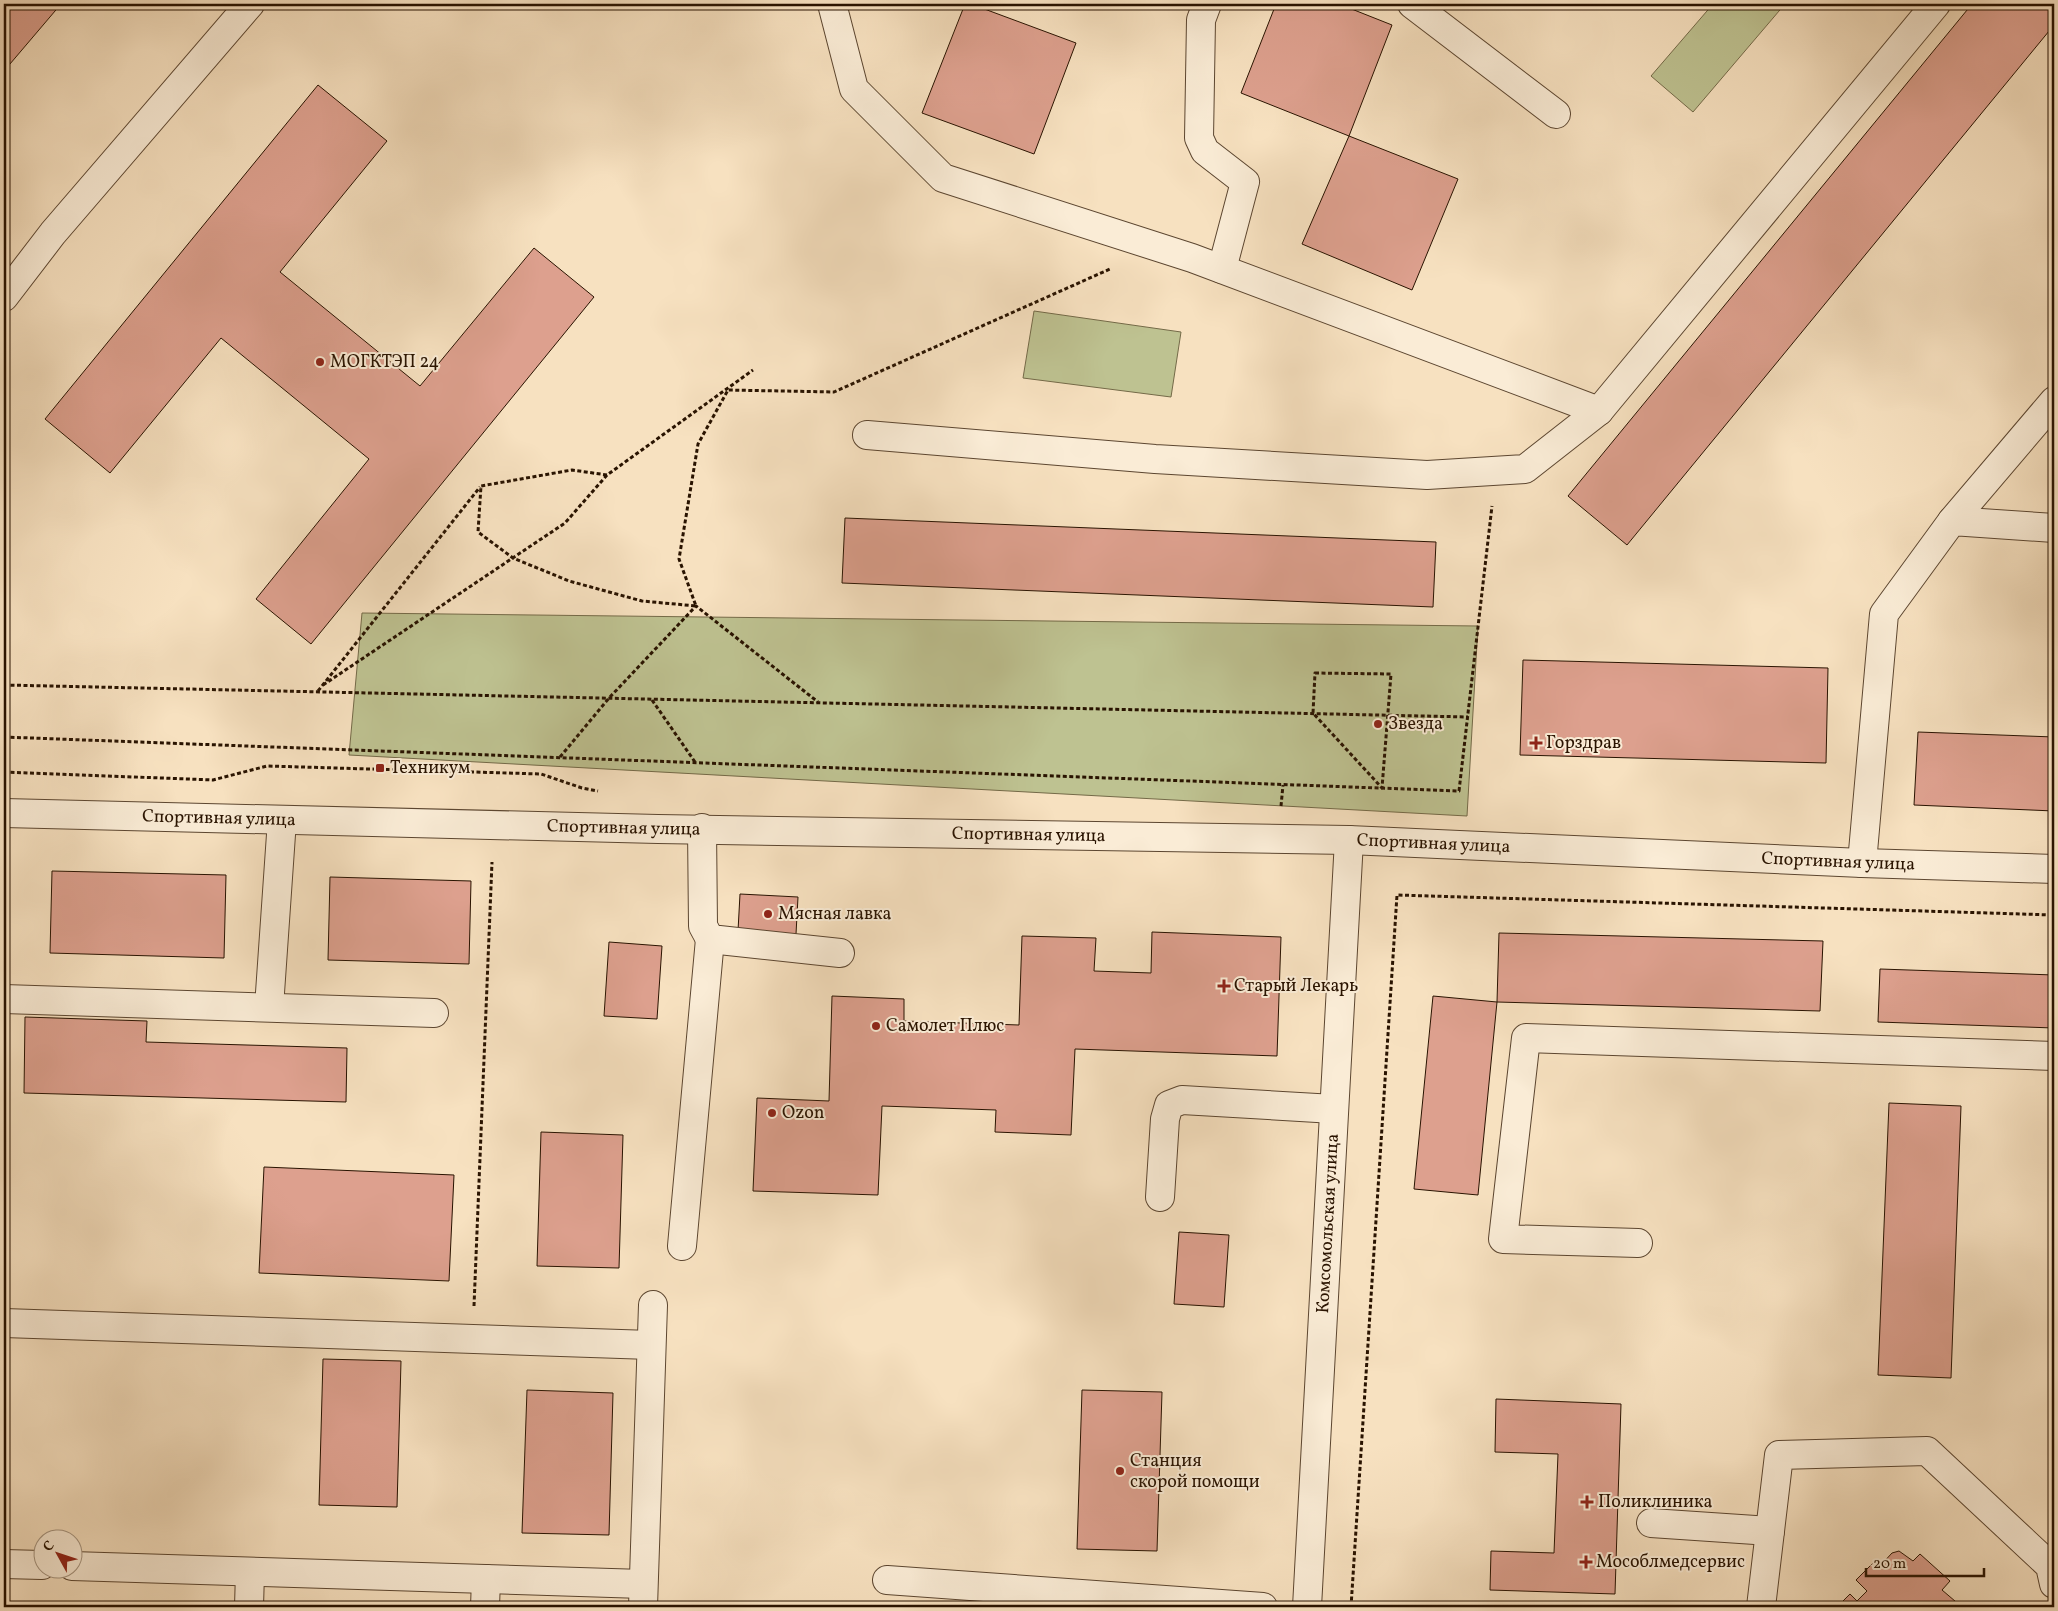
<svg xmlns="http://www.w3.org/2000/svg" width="2058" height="1611" font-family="Vollkorn,serif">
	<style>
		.green { fill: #bec291; stroke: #746a48 }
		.building { fill: #dda08e; stroke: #291300 }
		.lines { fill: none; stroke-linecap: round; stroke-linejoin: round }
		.minor-casing { stroke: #5c4630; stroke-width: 30 }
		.path { stroke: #291300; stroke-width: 3; stroke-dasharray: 4 2.5; stroke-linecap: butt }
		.minor { stroke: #faecd6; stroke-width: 28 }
		.poi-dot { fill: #8f2418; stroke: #faecd6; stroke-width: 2 }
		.labels { text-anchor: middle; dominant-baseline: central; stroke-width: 4; stroke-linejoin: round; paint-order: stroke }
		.poi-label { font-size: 18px; fill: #291300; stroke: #faecd6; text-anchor: start }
		.street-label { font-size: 18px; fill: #291300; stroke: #faecd6 }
	</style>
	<rect width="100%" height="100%" fill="#f7e1c0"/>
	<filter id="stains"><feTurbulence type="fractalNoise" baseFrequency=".004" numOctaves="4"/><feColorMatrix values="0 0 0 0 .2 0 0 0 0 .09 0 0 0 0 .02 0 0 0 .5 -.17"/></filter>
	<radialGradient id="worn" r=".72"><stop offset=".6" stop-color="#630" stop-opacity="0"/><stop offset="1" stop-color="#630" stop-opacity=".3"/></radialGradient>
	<!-- green -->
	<g class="green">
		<polygon points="1713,4 1785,4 1693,112 1651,76"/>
		<polygon points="1034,311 1181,332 1171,397 1023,378"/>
		<polygon points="362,613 1478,626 1467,816 349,755"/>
	</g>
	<!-- building -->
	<g class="building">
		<polygon points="4,4 61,4 4,71"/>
		<polygon points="965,4 971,4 1076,43 1034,154 922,113"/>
		<polygon points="1276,4 1339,4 1392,25 1349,136 1241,93"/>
		<polygon points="1972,4 2054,4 2054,25 1627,545 1568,496"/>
		<polygon points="318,85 387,141 280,272 420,386 534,248 594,297 311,644 256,599 369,459 221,338 110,473 45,419"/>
		<polygon points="1349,136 1458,179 1412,290 1302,244"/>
		<polygon points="845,518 1436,542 1433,607 842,583"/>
		<polygon points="1523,660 1828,668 1826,763 1520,755"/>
		<polygon points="1918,732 2054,737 2054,811 1914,805"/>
		<polygon points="52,871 226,875 224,958 50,953"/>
		<polygon points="330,877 471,881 469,964 328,960"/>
		<polygon points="740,894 798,897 796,934 738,931"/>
		<polygon points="1152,932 1281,937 1277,1056 1075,1049 1071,1135 995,1132 996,1110 882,1106 878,1195 753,1191 757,1098 829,1101 832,996 904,999 904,1021 1019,1025 1022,936 1096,938 1094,971 1151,973"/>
		<polygon points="1499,933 1823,941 1820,1011 1497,1002"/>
		<polygon points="609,942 662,946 657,1019 604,1016"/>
		<polygon points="1880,969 2054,975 2054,1028 1878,1022"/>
		<polygon points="1433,996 1497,1002 1478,1195 1414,1189"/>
		<polygon points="25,1017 147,1021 146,1042 347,1048 346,1102 24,1093"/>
		<polygon points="1889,1103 1961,1106 1951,1378 1878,1375"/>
		<polygon points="541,1132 623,1135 619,1268 537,1266"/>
		<polygon points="264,1167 454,1175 449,1281 259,1273"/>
		<polygon points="1179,1232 1229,1235 1224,1307 1174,1304"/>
		<polygon points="323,1359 401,1361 397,1507 319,1505"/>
		<polygon points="527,1390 613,1393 609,1535 522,1533"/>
		<polygon points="1082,1390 1162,1392 1157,1551 1077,1549"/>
		<polygon points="1496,1399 1621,1404 1615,1594 1490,1590 1491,1551 1554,1553 1558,1454 1495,1452"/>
		<polygon points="1899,1551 1913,1561 1920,1554 1950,1581 1942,1590 1962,1607 1837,1607 1850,1594 1857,1601 1867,1591 1856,1580 1875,1561 1880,1566 1892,1553"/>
	</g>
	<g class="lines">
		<defs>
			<g id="minor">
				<polyline points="832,4 854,89 943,178 1192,258 1599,411"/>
				<polyline points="1207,4 1201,20 1199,138 1205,151 1245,182 1222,269"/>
				<polyline points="1412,4 1556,114"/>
				<polyline points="4,297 53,233 250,4"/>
				<polyline points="867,435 1155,459 1427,475 1525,469 1599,411 1936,4"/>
				<polyline points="1952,521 2054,401"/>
				<path id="s1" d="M4,813l654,16 691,11 513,23 192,6"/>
				<polyline points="702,828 703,926 710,939 840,953"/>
				<polyline points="1862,863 1884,614 1952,521 2054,528"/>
				<polyline points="4,999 434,1013"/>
				<polyline points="269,1007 282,820"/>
				<polyline points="1160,1197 1165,1119 1169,1105 1182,1100 1334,1109"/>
				<polyline points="1638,1243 1503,1239 1526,1038 2054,1056"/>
				<polyline points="682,1246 710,939"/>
				<polyline points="4,1323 651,1345"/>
				<polyline points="1651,1523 1770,1531"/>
				<polyline points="4,1564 42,1565"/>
				<polyline points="72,1566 643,1584"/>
				<polyline points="887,1580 1263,1607"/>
				<polyline points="249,1607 250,1572"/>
				<polyline points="485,1607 486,1579"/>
				<polyline points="643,1607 653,1305"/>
				<path id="s2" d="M1307,1607l42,-767"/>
				<polyline points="1761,1607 1779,1455 1927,1451 2050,1566 2054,1584"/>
			</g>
		</defs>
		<!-- minor casing -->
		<use href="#minor" class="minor-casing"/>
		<!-- path -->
		<g class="path">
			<polyline points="607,475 572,470 481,486 478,532 513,558 569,581 642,601 696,606 679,559 698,444 728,390 834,392 1110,269"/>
			<polygon points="1315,673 1391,674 1382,788 1313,713"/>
			<polyline points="4,685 1468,717"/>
			<polyline points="323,685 565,523 607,475 753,370"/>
			<polyline points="318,691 480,487"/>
			<polyline points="652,700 695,762"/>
			<polyline points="4,737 1459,791 1492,506"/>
			<polyline points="560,757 609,698 696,606 818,702"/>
			<polyline points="4,772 213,780 267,766 541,774 582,788 598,791"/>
			<polyline points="1281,806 1283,785"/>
			<polyline points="474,1306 492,862"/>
			<polyline points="1351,1607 1397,895 2054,915"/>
		</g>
		<!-- minor -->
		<use href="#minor" class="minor"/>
	</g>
	<!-- markers -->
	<g class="poi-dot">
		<circle cx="320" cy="362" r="5"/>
		<circle cx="1378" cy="724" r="5"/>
		<path d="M1533.5 735.5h5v5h5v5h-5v5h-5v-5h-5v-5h5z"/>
		<rect x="375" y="763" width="10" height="10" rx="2.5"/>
		<circle cx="768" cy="914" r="5"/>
		<path d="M1221.5 978.5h5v5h5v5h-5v5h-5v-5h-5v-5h5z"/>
		<circle cx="876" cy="1026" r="5"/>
		<circle cx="772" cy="1113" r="5"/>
		<circle cx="1120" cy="1471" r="5"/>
		<path d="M1584.5 1494.5h5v5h5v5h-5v5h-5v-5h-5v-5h5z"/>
		<path d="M1583.5 1554.5h5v5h5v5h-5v5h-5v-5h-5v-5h5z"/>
	</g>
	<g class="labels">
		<!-- poi labels -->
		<g class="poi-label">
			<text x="330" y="362">МОГКТЭП 24</text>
			<text x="1388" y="724">Звезда</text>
			<text x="1546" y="743">Горздрав</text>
			<text x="390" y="768">Техникум</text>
			<text x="778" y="914">Мясная лавка</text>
			<text x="1234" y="986">Старый Лекарь</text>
			<text x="886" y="1026">Самолет Плюс</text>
			<text x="782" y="1113">Ozon</text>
			<text x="1130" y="1461">Станция<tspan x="1130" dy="21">скорой помощи</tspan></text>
			<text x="1598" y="1502">Поликлиника</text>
			<text x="1596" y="1562">Мособлмедсервис</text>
		</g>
		<!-- street labels -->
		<g class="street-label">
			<text stroke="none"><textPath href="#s1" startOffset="215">Спортивная улица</textPath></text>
			<text stroke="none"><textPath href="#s1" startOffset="620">Спортивная улица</textPath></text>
			<text stroke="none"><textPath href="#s1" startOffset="1025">Спортивная улица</textPath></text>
			<text stroke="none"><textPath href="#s1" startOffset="1430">Спортивная улица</textPath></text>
			<text stroke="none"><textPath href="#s1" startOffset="1835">Спортивная улица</textPath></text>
			<text stroke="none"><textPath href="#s2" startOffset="384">Комсомольская улица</textPath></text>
		</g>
	</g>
	<!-- margin -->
	<rect width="2058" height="1611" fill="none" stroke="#f7e1c0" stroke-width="20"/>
	<rect x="5" y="5" width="2048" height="1601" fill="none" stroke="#291300" stroke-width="2.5"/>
	<rect x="10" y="10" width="2038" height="1591" fill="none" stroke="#291300"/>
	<!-- north arrow -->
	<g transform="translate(58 1554) rotate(310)"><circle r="24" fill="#faecd6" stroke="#a69580"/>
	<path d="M0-4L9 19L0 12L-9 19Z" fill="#8f2418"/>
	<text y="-8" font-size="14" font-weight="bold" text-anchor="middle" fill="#291300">С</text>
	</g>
	<!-- scale -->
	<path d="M1866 1568v8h118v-8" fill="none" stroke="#291300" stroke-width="2.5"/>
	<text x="1873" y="1568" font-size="15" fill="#291300" stroke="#faecd6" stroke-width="4" paint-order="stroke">20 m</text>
	<rect width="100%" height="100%" filter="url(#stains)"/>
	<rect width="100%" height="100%" fill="url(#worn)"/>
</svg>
